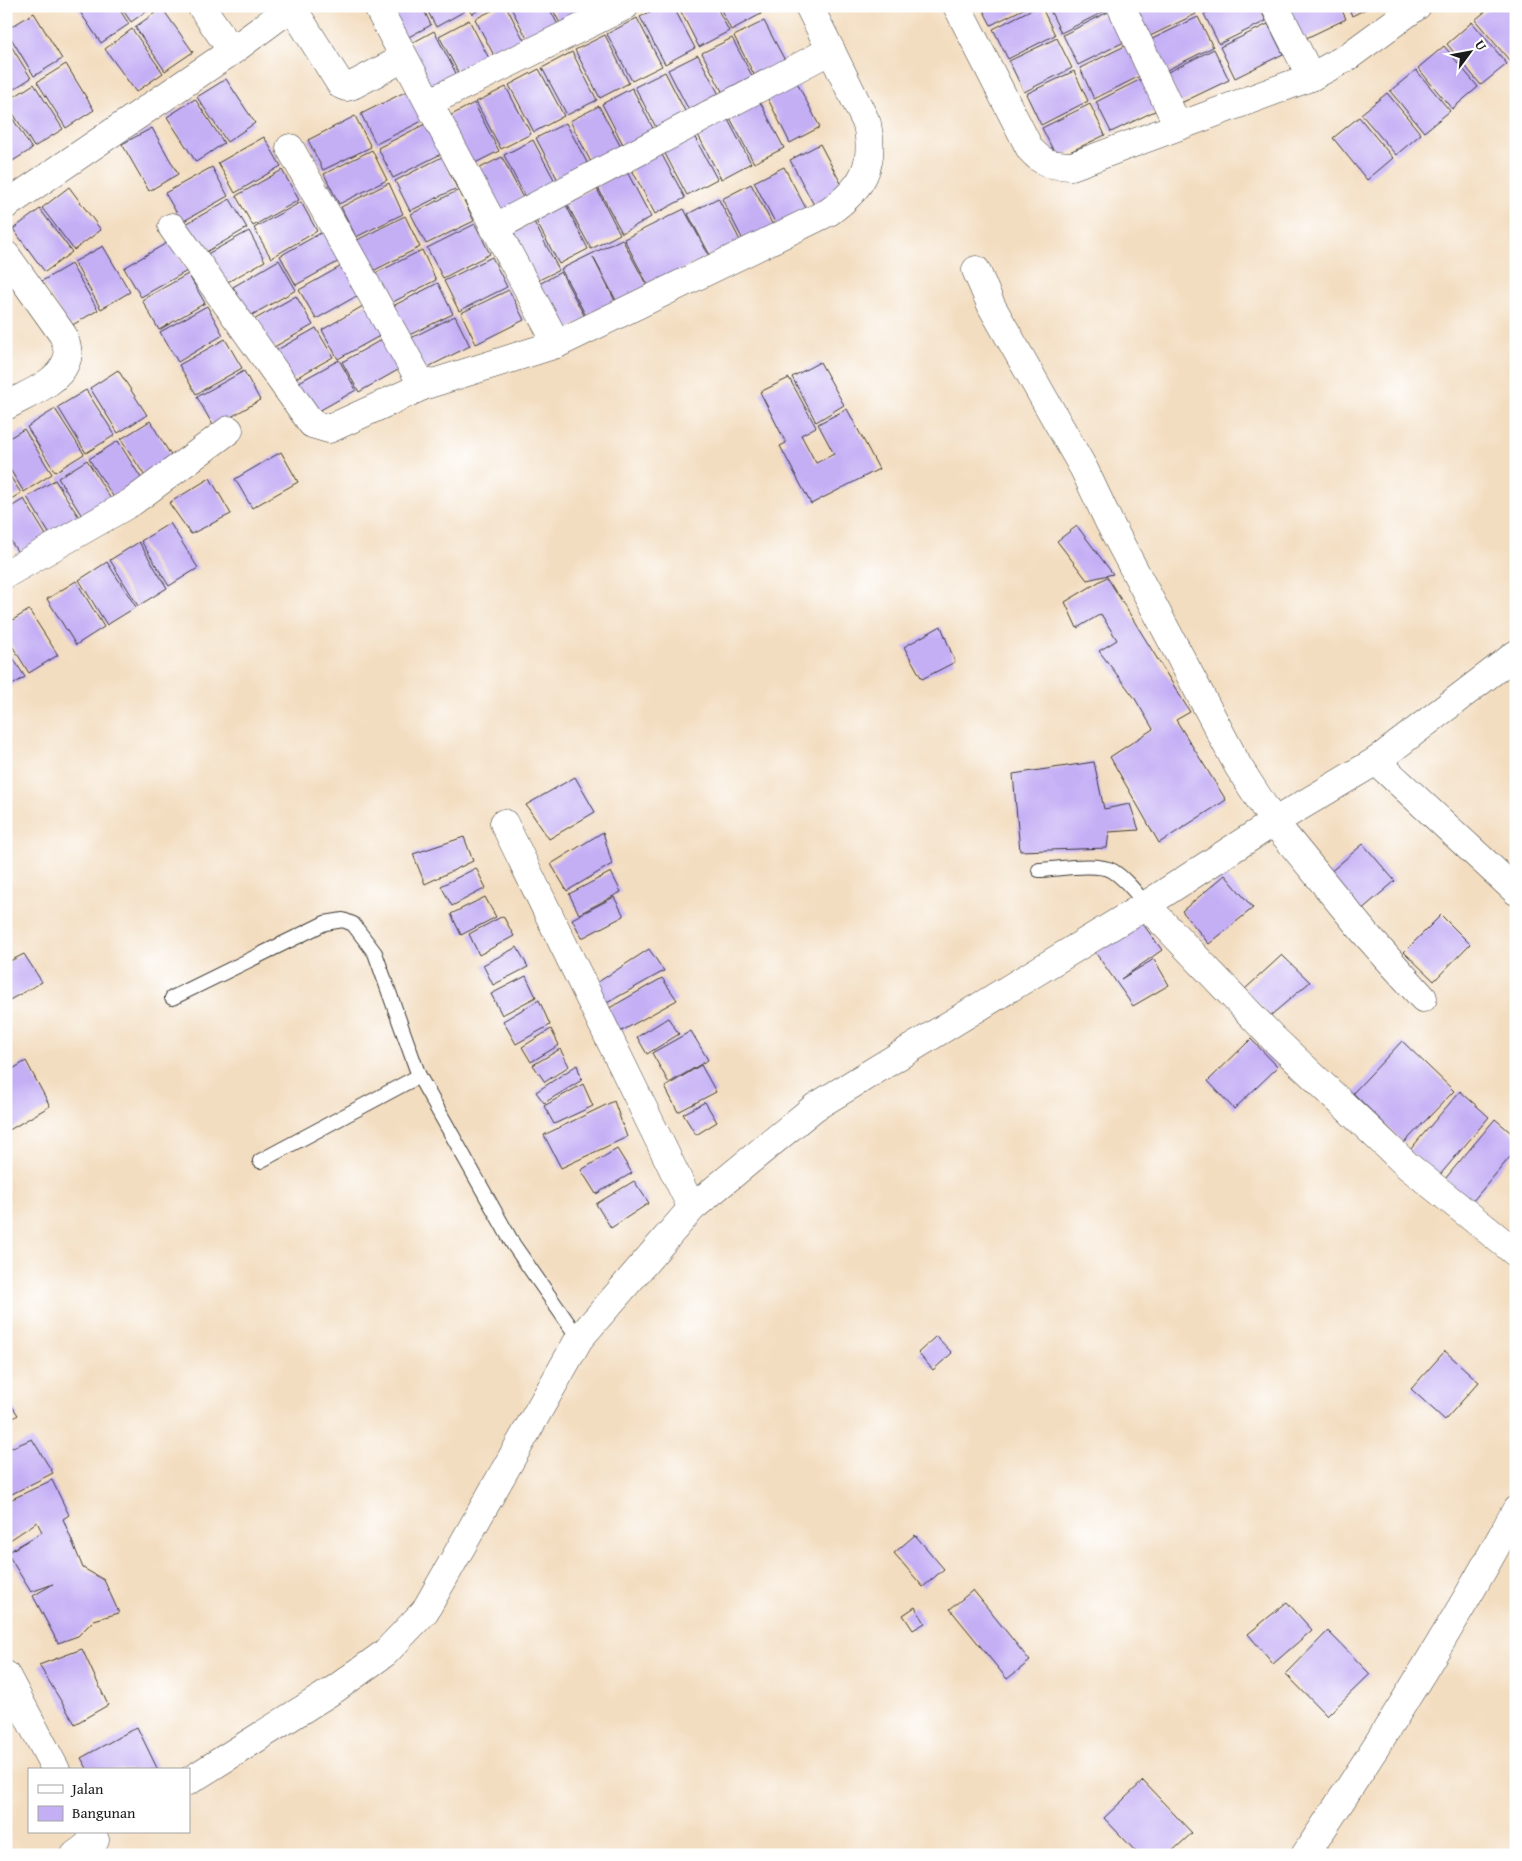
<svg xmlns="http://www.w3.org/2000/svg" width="1522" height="1861" font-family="'Gentium Book Plus',serif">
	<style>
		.building { fill: #c4aff5 }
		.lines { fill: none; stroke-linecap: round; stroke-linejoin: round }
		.service-casing { stroke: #3c3935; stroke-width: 16 }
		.minor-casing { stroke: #3c3935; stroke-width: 29 }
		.service { stroke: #fff; stroke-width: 14 }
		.minor { stroke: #fff; stroke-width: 28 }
	</style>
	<rect width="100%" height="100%" fill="#fff"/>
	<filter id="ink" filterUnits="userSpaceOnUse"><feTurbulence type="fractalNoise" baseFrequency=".02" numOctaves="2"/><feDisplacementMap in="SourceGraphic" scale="10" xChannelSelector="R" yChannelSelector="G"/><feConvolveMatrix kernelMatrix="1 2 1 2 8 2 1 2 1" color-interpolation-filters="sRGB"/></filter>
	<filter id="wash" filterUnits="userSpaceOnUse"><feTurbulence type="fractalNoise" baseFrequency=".0096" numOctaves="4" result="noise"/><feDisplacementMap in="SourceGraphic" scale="20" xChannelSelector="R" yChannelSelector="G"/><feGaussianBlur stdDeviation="1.12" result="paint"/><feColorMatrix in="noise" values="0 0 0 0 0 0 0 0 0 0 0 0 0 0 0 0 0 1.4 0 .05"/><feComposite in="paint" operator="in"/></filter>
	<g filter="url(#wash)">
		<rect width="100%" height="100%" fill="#f3ddc0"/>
		<g id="blocks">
			<!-- building -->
			<g class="building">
				<polygon points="76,6 117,6 129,24 101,43"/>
				<polygon points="120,6 154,6 131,22"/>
				<polygon points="384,6 422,6 431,25 401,41"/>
				<polygon points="425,6 463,6 465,11 436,27"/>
				<polygon points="469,6 486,6 472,14"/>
				<polygon points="501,6 506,6 530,52 500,67 475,19"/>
				<polygon points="510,6 548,6 563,34 533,50"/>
				<polygon points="551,6 589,6 595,17 565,33"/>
				<polygon points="661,6 673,6 695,48 665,64 640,17"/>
				<polygon points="678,6 716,6 729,31 699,47"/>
				<polygon points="719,6 757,6 761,14 731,30"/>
				<polygon points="981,6 1029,6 991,25"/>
				<polygon points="1038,6 1041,6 1055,35 1008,59 993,29"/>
				<polygon points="1048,6 1108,6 1109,9 1061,33"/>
				<polygon points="1133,6 1193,6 1196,14 1148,37"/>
				<polygon points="1220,6 1259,6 1266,21 1219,44 1204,14"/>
				<polygon points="1295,6 1340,6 1346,19 1298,42 1283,12"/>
				<polygon points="1348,6 1372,6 1352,16"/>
				<polygon points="1492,6 1507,6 1516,16 1516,56 1510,61 1475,20"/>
				<polygon points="162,8 193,52 165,71 135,27"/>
				<polygon points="1110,11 1126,41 1078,65 1063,35"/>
				<polygon points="34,13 62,59 34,76 6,30"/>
				<polygon points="1198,17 1213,47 1165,71 1150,40"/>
				<polygon points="637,18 662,66 632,81 607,34"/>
				<polygon points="469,20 494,68 464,83 439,36"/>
				<polygon points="764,21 789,68 759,84 734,36"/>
				<polygon points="1472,22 1507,64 1481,85 1447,44"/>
				<polygon points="1268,24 1283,54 1235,78 1220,47"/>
				<polygon points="132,29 163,73 136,92 105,49"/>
				<polygon points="434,31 459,79 429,94 405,47"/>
				<polygon points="605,35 629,83 600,98 575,50"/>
				<polygon points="6,38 31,78 6,94"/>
				<polygon points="732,38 757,85 727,101 702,53"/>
				<polygon points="1057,38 1072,68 1024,92 1009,61"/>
				<polygon points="1127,45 1142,75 1094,99 1080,68"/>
				<polygon points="1444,46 1478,87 1452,109 1418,68"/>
				<polygon points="1214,49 1229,80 1181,103 1166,73"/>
				<polygon points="572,52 597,100 567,115 542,68"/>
				<polygon points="698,55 723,102 693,118 668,70"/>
				<polygon points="66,64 94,110 66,128 37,82"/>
				<polygon points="539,69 564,116 534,132 509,85"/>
				<polygon points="1416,70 1450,111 1424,132 1390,91"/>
				<polygon points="1074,71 1088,101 1041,125 1026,94"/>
				<polygon points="665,72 689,119 660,135 635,87"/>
				<polygon points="1143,78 1159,109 1111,132 1096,102"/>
				<polygon points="226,79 255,123 227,142 197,97"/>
				<polygon points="795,79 820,127 790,143 766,95"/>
				<polygon points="34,84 63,129 34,147 6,102"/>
				<polygon points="506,87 531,134 501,149 476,102"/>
				<polygon points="632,88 657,136 627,152 602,104"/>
				<polygon points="409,90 424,120 376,144 361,114"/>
				<polygon points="1387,93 1421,134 1396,155 1361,114"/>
				<polygon points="195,99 224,143 196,162 167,117"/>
				<polygon points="759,100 784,148 754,163 729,116"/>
				<polygon points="474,103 499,151 469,166 444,119"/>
				<polygon points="1090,104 1105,135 1057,158 1042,128"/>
				<polygon points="599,106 624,153 594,168 570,121"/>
				<polygon points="6,108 32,149 6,165"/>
				<polygon points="355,116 371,147 323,170 308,140"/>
				<polygon points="726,116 751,163 721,179 696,131"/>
				<polygon points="1359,117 1393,158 1367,180 1333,138"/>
				<polygon points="566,123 591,170 561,186 536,138"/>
				<polygon points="425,124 441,154 393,178 378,148"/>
				<polygon points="152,128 178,174 149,191 122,144"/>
				<polygon points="692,132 717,179 687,195 662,148"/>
				<polygon points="264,137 281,166 235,193 218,163"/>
				<polygon points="533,140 558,187 528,203 504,155"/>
				<polygon points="820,144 845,191 815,207 790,160"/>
				<polygon points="372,150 387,180 339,204 324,174"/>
				<polygon points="660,151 685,198 655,214 630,166"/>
				<polygon points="442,157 457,188 410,211 395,181"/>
				<polygon points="502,157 526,204 497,220 472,172"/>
				<polygon points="212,167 228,196 182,222 165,193"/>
				<polygon points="784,167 809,214 779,230 754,182"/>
				<polygon points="282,170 299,200 253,226 236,196"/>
				<polygon points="626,170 651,217 622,233 597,186"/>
				<polygon points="389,183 403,214 356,237 341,207"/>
				<polygon points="751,184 776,231 746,246 722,199"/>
				<polygon points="69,187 101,230 74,250 42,208"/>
				<polygon points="596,187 620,234 591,249 566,202"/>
				<polygon points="459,190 474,221 426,244 411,214"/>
				<polygon points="718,198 743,246 713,261 688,214"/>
				<polygon points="230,199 247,228 201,255 184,225"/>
				<polygon points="564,201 588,249 559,264 534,217"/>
				<polygon points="301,202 317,231 271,258 254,228"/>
				<polygon points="40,209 72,252 45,272 13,229"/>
				<polygon points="684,209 709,256 649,287 624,239"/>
				<polygon points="405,216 420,247 373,271 357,240"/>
				<polygon points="534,222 559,270 529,285 504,238"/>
				<polygon points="475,224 490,254 443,278 427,248"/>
				<polygon points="326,230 343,259 296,285 280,256"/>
				<polygon points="249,231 265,261 219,287 202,257"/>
				<polygon points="622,239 647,286 617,302 593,257 615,301 586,316 561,269"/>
				<polygon points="170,241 187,271 141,297 124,268"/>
				<polygon points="103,246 130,292 101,309 74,262"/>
				<polygon points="422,250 436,280 389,304 374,274"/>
				<polygon points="492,257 507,287 459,311 444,281"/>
				<polygon points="279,260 296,290 250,316 233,287"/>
				<polygon points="71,264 98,310 69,327 42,281"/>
				<polygon points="345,264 362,293 316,319 299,290"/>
				<polygon points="561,272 586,319 556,335 532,288"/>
				<polygon points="188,274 205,303 159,330 142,300"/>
				<polygon points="438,283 453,314 405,337 391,307"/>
				<polygon points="509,290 524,320 476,344 461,313"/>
				<polygon points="296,296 313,325 267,351 250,322"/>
				<polygon points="368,303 385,333 338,359 322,330"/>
				<polygon points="207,306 223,335 178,362 160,332"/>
				<polygon points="455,316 470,346 422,370 407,340"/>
				<polygon points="316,328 333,357 287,383 270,354"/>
				<polygon points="388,336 405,366 359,392 342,362"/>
				<polygon points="225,339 242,368 196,394 179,365"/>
				<polygon points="339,360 356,390 310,416 292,386"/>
				<polygon points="820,362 844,405 816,422 792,377"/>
				<polygon points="118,370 147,415 118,433 90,388"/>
				<polygon points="244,371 260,400 214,427 197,397"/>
				<polygon points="789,378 816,427 801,435 816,463 834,454 818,424 847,409 879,469 811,504 780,446 786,443 760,392"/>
				<polygon points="86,390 115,435 86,453 58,407"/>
				<polygon points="55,409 84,454 55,472 27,427"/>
				<polygon points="150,421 178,467 150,484 121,439"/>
				<polygon points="24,429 52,474 24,492 6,463 6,440"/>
				<polygon points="118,441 146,486 118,504 89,459"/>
				<polygon points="281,452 298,482 252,508 235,479"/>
				<polygon points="87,460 115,506 87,524 58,478"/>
				<polygon points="6,470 21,493 6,502"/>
				<polygon points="210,478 231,514 191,534 169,503"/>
				<polygon points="55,480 84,525 55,543 27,497"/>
				<polygon points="24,499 52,545 24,562 6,534 6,510"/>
				<polygon points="170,523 198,568 169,586 141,541"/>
				<polygon points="1077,526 1113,574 1087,580 1057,541"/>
				<polygon points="139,542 167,588 138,606 110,560"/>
				<polygon points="107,562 136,607 107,625 79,580"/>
				<polygon points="1107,577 1190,712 1176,720 1226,800 1159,843 1110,757 1153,729 1134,697 1099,651 1117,640 1101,614 1077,628 1065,602"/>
				<polygon points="76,581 104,627 76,645 47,599"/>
				<polygon points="29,610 58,655 29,673 6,636 6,624"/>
				<polygon points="941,626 955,662 922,679 904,647"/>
				<polygon points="6,647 25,677 6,689"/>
				<polygon points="1094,762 1104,809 1130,804 1139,830 1109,832 1107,848 1020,851 1013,774"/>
				<polygon points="575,777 595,812 549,839 526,805"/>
				<polygon points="603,832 612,864 567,891 551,864"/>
				<polygon points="464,837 473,861 425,884 413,854"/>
				<polygon points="1363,844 1395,881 1360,911 1328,874"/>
				<polygon points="476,868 486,888 452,906 441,886"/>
				<polygon points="611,872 621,892 579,914 569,894"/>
				<polygon points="1225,875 1253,908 1209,944 1182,911"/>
				<polygon points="485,897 496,917 461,935 451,914"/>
				<polygon points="614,897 624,916 582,938 572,919"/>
				<polygon points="1441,915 1470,944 1434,981 1404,952"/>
				<polygon points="503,916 514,936 479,955 469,934"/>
				<polygon points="1140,920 1162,950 1121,979 1154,959 1169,985 1133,1006 1095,952"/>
				<polygon points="517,947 528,967 493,985 483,965"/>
				<polygon points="649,949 664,971 605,1004 595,984"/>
				<polygon points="24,954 42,982 6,1002 6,963"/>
				<polygon points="1282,955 1310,982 1270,1016 1245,989"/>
				<polygon points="526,976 536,997 502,1015 491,994"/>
				<polygon points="662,978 677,1000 618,1033 606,1010"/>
				<polygon points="539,1000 550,1025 516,1044 503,1021"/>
				<polygon points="668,1018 679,1034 647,1054 637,1037"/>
				<polygon points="551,1029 559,1045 531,1062 522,1047"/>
				<polygon points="691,1031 708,1060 669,1083 652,1053"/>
				<polygon points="1251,1039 1278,1067 1234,1109 1208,1081"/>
				<polygon points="1402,1041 1454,1091 1404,1143 1353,1093"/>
				<polygon points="560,1049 569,1066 545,1082 533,1065"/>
				<polygon points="26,1061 50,1106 6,1132 6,1073"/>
				<polygon points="577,1065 582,1080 544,1103 536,1092"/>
				<polygon points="701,1065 716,1092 678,1112 665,1087"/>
				<polygon points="583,1084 593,1106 554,1124 544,1106"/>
				<polygon points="1460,1091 1489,1117 1439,1176 1409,1151"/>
				<polygon points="614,1101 627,1137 561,1168 544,1135"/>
				<polygon points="705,1102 717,1122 696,1135 683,1114"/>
				<polygon points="1495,1119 1516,1137 1516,1150 1472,1202 1445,1179"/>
				<polygon points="617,1149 632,1173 596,1194 581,1170"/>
				<polygon points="634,1181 649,1203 611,1228 596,1204"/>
				<polygon points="936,1336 952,1353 933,1370 918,1353"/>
				<polygon points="1445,1351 1479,1382 1445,1420 1411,1389"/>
				<polygon points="6,1397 18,1415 6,1423"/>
				<polygon points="32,1439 53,1473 6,1497 6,1450"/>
				<polygon points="52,1480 69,1515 63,1519 83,1568 104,1580 119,1613 94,1620 78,1636 58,1643 33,1596 53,1584 31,1592 7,1553 42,1532 37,1522 7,1542 6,1540 6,1502"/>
				<polygon points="915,1535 944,1569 923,1587 894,1553"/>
				<polygon points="973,1590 1030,1661 1007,1679 950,1609"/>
				<polygon points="1287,1602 1312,1630 1273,1664 1248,1634"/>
				<polygon points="915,1607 925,1623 913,1630 903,1615"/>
				<polygon points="1328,1631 1370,1674 1327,1716 1286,1674"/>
				<polygon points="82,1649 108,1705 75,1724 39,1665"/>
				<polygon points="137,1727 158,1770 88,1770 81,1758"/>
				<polygon points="1143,1781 1192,1833 1168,1855 1139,1855 1104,1818"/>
			</g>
		</g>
	</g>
	<g filter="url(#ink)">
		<use href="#blocks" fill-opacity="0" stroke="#3c3935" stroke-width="1"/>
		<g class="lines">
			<defs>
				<g id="service">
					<path d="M1039,870c19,-1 59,-8 74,1 14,9 23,22 33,34"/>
					<polyline points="172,998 325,923 343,920 353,924 375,953 419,1076 513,1244 579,1339"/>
					<polyline points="260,1161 419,1076"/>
				</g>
				<g id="minor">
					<polyline points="201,6 232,51"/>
					<polyline points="377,6 557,344"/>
					<path d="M957,6l73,143c14,16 21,16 42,17l239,-89 35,-19 71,-52"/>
					<polyline points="1121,6 1178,126"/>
					<polyline points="1275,6 1311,77"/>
					<polyline points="292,7 341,85 346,87 353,85 404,58"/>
					<polyline points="430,102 625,6"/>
					<polyline points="290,148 423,386"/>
					<polyline points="6,205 232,51 293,6"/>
					<path d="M172,227l140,197 17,5 94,-43 134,-42 272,-132c33,-24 47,-46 38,-88l-58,-118"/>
					<polyline points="494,228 831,50"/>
					<path d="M6,255l57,80c3,8 7,18 3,27 -9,22 -41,33 -60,44"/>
					<polyline points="976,270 992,307 1084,469 1109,522 1238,766 1274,822 1364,932 1423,998"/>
					<polyline points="6,574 132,502 229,430"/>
					<polyline points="1376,761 1516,891"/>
					<polyline points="504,823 692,1208 815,1107 1146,905 1273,1038 1408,1166 1516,1253"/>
					<polyline points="1146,905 1274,822 1376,761 1516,654"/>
					<polyline points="6,1675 56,1770"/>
					<polyline points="189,1781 335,1689 385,1653 425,1611 579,1339 692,1208"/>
					<polyline points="75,1855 95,1840 91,1832"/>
					<path d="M1305,1855c75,-112 147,-226 211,-345"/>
				</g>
			</defs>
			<!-- service casing -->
			<use href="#service" class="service-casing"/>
			<!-- minor casing -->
			<use href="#minor" class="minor-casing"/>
			<!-- service -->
			<use href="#service" class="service"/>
			<!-- minor -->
			<use href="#minor" class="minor"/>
		</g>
	</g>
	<!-- margin -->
	<rect width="1522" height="1861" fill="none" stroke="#fff" stroke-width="25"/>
	<!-- legend -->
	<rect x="28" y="1768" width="162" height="65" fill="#ffffff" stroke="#a4a4a4"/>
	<rect x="38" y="1785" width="25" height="8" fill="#ffffff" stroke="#a4a4a4"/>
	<text x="72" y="1794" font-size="15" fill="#1c1c1c">Jalan</text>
	<rect x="38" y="1806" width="25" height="15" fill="#c4aff5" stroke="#a4a4a4"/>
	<text x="72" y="1818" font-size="15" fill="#1c1c1c">Bangunan</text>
	<!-- north arrow -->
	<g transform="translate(1470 52) rotate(58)" stroke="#ffffff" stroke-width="4" paint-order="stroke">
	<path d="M0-4L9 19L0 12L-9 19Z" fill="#1c1c1c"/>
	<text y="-8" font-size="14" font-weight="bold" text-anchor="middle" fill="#1c1c1c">U</text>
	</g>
</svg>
